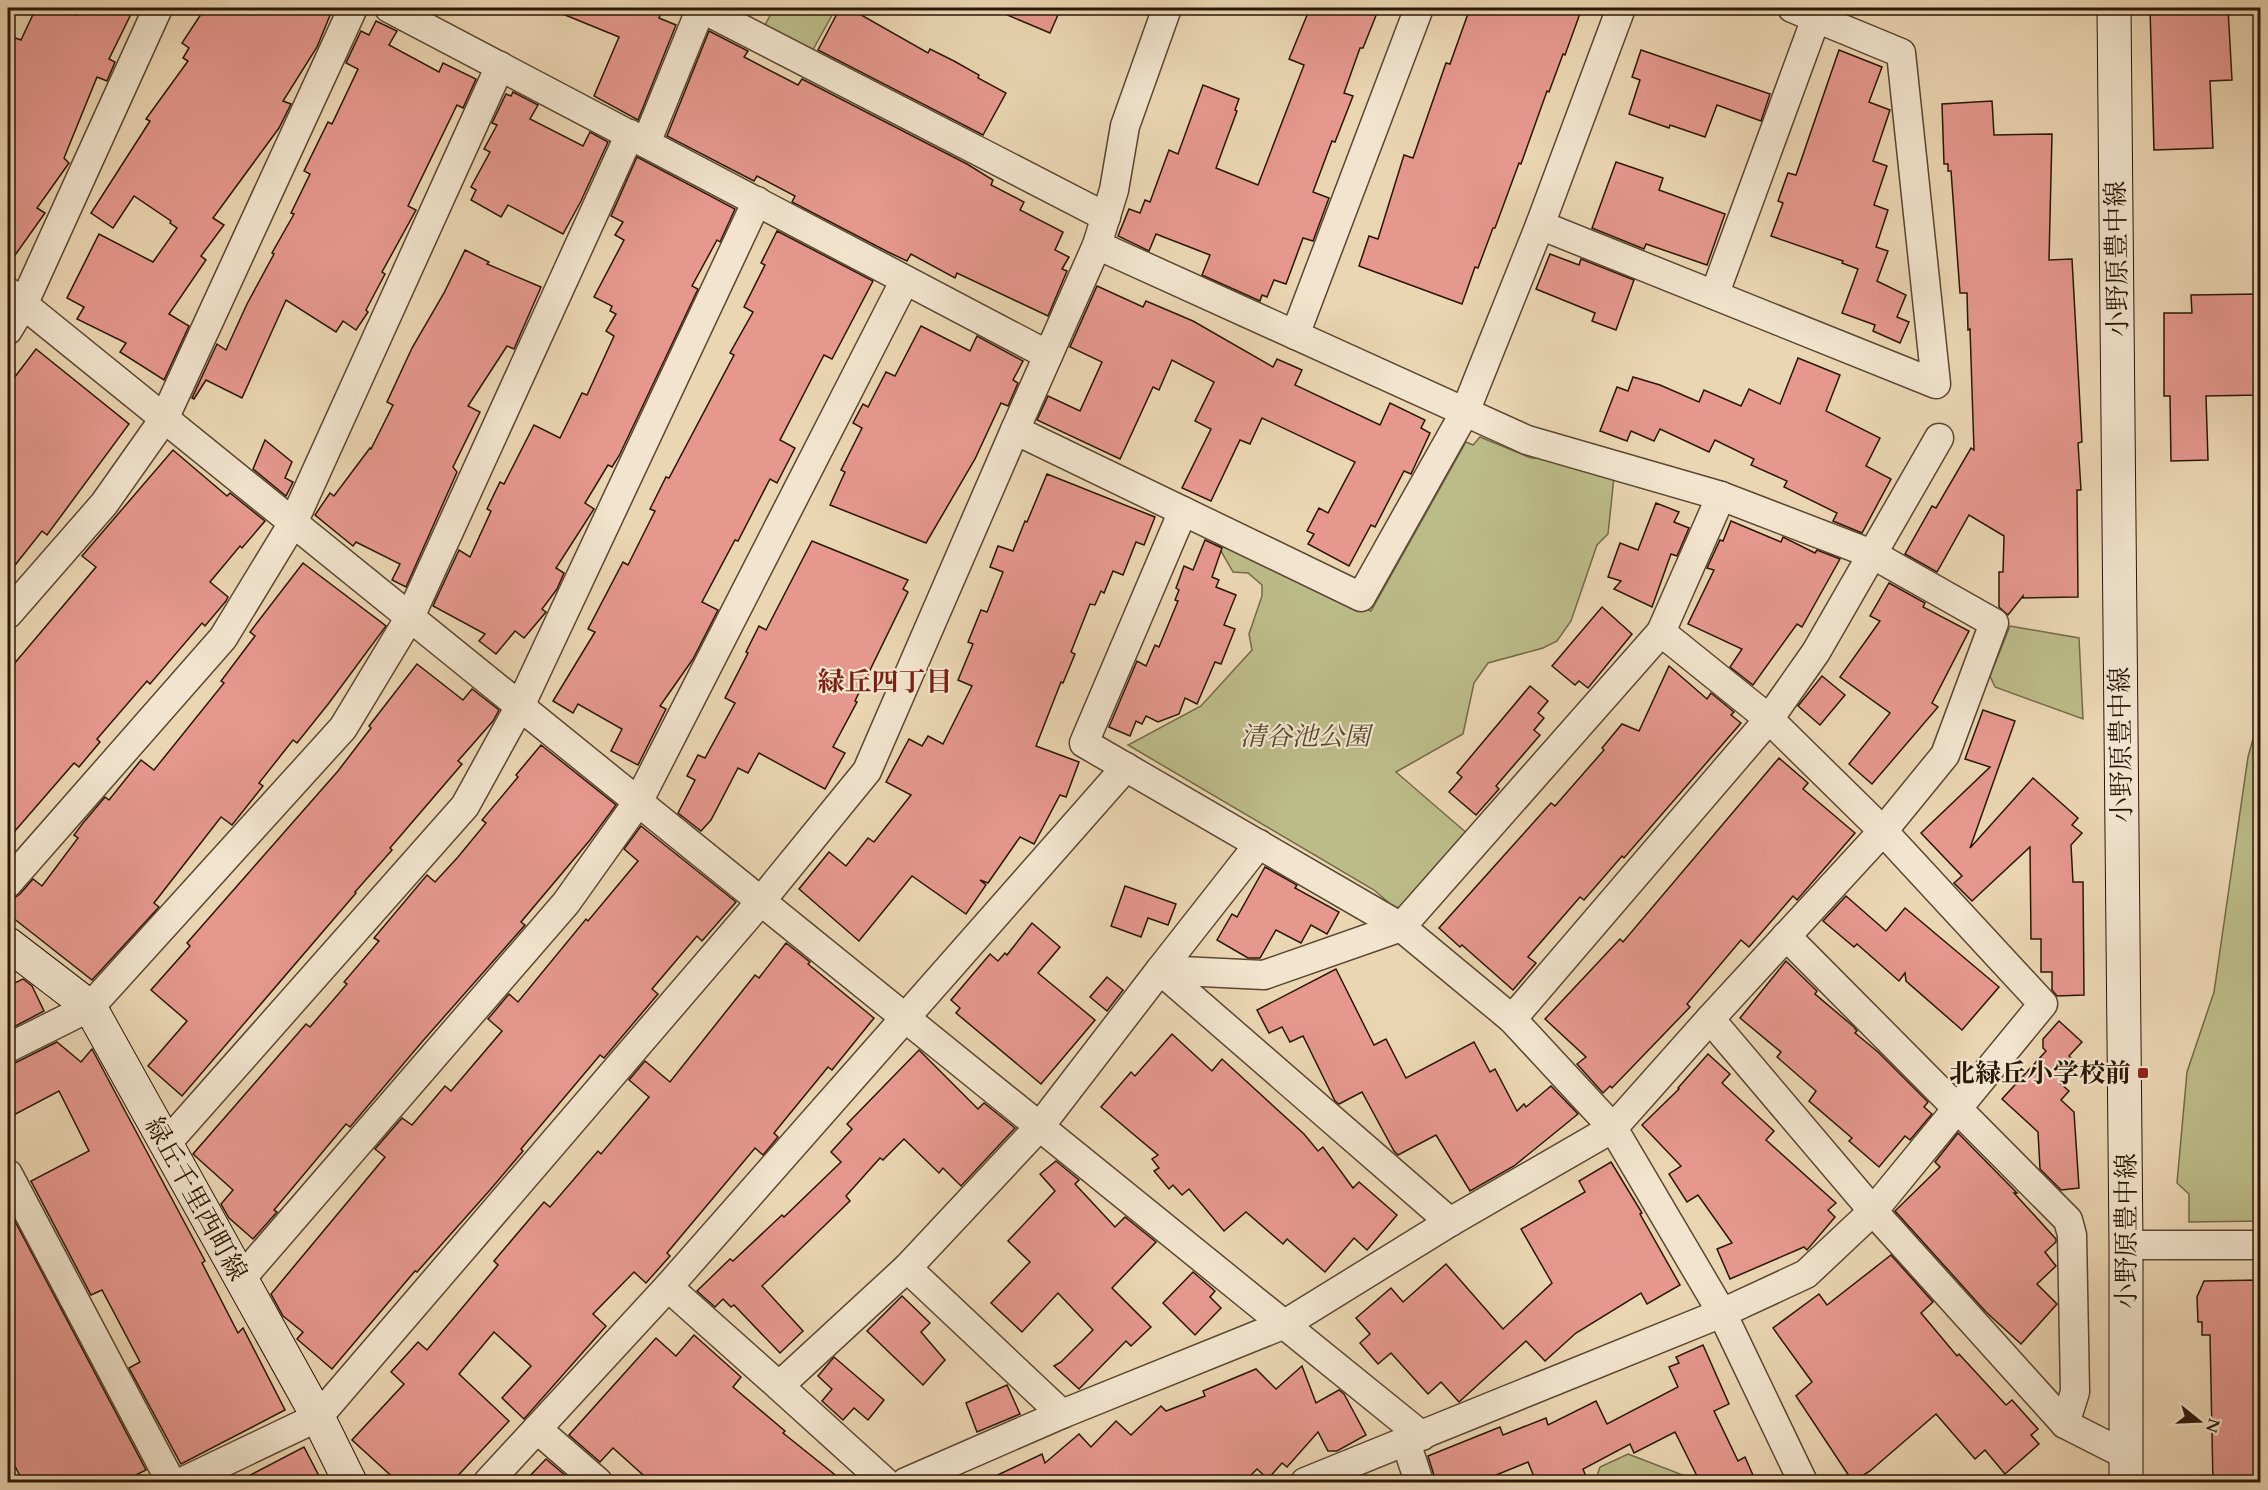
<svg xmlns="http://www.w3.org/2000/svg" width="2268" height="1490" font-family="Cardo,'Noto Serif JP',serif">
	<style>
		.green { fill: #bcbc89; stroke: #746a48; stroke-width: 1.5 }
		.building { fill: #e6988f; stroke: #2b1707; stroke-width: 1.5 }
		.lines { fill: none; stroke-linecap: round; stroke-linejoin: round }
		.street-casing { stroke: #5b4732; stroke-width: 31 }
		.secondary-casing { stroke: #2b1707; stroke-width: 35 }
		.street { stroke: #f2e4ce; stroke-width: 28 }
		.secondary { stroke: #f2e4ce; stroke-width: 33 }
		.poi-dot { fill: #8f2418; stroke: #f2e4ce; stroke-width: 2 }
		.labels { text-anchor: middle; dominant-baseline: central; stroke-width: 4.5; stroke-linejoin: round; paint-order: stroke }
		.street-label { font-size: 26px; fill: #2b1707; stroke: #f2e4ce }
		.park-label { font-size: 26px; font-style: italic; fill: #56492e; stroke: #f2e4ce }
		.poi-label { font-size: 26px; font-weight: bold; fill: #2b1707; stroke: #f2e4ce; text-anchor: end }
		.neighbourhood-label { font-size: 27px; font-weight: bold; fill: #7a1f14; stroke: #f2e4ce }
	</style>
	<rect width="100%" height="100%" fill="#ebd6b3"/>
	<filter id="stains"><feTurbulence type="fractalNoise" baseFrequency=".00333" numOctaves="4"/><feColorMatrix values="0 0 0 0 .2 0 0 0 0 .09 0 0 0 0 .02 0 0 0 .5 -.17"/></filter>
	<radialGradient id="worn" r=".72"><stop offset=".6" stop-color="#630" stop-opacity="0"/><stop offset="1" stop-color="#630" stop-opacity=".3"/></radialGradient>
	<!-- green -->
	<g class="green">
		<polygon points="774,8 836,8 810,55 763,29"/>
		<polygon points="1480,437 1531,458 1562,459 1614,477 1608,534 1597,545 1571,621 1557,641 1543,648 1488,663 1474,683 1463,734 1396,772 1469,835 1408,906 1395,908 1374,890 1128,745 1201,706 1252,650 1249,634 1262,596 1262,585 1248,573 1233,572 1217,544 1371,611 1466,442 1473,445"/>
		<polygon points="2010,626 2079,638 2083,719 1995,687 1990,676"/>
		<polygon points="2260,714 2260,1221 2189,1222 2189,1194 2177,1183 2187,1072 2214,992 2248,757"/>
		<polygon points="1628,1454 1688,1477 1691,1482 1595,1482 1600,1467"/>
	</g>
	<!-- building -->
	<g class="building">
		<polygon points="36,8 59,8 76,15 80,8 134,8 109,59 115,62 107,81 97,77 64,158 69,163 37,208 45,213 8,265 8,49 13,37 21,40"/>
		<polygon points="205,8 333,8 317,47 283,101 291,104 279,128 213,218 224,225 201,256 206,260 169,314 189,326 164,380 120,352 126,343 77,319 84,307 67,298 99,234 153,262 177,228 170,223 171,221 134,196 113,228 91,213 150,121 146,119 188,61 183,58 189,48 182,43"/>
		<polygon points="548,8 663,8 659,18 676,25 638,120 594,96 619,37"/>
		<polygon points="840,8 849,8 928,53 930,49 954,61 979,75 978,78 1006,93 983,135 818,50"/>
		<polygon points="991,8 1061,8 1050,33"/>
		<polygon points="1310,8 1379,8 1363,48 1360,48 1344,93 1353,96 1335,142 1332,141 1313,192 1329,198 1313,241 1303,238 1286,284 1274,280 1267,297 1262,295 1260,301 1202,275 1210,255 1156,234 1149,251 1118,236 1129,209 1140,213 1145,200 1150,202 1169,150 1178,154 1203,85 1239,99 1235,110 1237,111 1216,168 1258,185 1304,65 1289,59"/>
		<polygon points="1470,8 1582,8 1565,55 1563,54 1549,92 1547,91 1521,164 1519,163 1495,228 1493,228 1478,268 1475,267 1462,304 1359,266 1369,236 1378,239 1404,155 1413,158 1446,63 1450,64"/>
		<polygon points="2150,8 2228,8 2232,80 2210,81 2213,148 2154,150"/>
		<polygon points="376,21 397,31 389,45 439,72 443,63 476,79 463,108 457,105 408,206 416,210 382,272 385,274 366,310 368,312 356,330 343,321 336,332 286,300 242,398 206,380 194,399 192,398 217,344 226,350 247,304 274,254 272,253 294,214 291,213 310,174 304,171 328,122 332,124 358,69 346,63 361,31 369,35"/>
		<polygon points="709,31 748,51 744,57 798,85 802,79 967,164 993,180 991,185 1024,202 1020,210 1063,232 1055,250 1069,257 1062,269 1067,271 1048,316 957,273 955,278 911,254 907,261 888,252 792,202 795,196 757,176 754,181 667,136"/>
		<polygon points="1641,50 1770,94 1761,121 1717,105 1705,137 1670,125 1669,128 1629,114 1640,80 1632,77"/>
		<polygon points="1839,50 1882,67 1869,102 1890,110 1873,161 1887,166 1874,205 1888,210 1876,247 1888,251 1877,281 1906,295 1897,317 1909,322 1900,343 1873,331 1875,325 1842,313 1858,269 1842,263 1843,261 1771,236 1783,203 1778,201 1788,173 1796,175"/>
		<polygon points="513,92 538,105 530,119 583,146 590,132 608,142 581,201 563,234 508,205 501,217 471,200 476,190 471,187 490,152 484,149 497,125 492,123 506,94 511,96"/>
		<polygon points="1992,101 1994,135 2052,134 2049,260 2072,259 2082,442 2078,443 2081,490 2077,490 2078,597 2023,598 2023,596 2008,615 1999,607 1999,572 2003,572 2004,536 1969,515 1937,572 1905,554 1932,506 1936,508 1971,448 1974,450 1970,329 1968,330 1967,293 1960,293 1951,171 1948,171 1948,164 1944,164 1942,104"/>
		<polygon points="637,157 735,209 720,242 717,240 692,286 698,289 619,456 612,467 608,465 585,503 594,509 556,568 564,573 557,589 542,609 546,612 524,638 515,631 496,654 479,641 485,634 433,606 459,550 470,557 491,511 487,509 500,482 504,484 534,425 560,438 582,393 587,395 614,336 606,331 616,314 610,311 612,306 594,297 624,240 615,235 623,222 611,216"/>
		<polygon points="1616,162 1663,178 1659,190 1725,214 1707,265 1646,244 1644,249 1592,228"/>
		<polygon points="777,231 873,281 832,359 824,355 780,440 795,448 777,483 770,479 738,541 735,540 702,602 718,610 693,659 660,706 666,709 638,765 611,751 622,729 578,704 573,713 553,701 595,632 588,629 623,562 628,565 655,511 650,509 666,477 669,478 734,355 730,353 753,312 744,307 765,265 761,263"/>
		<polygon points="465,250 489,262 487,264 541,287 514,349 507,346 468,406 480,412 453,467 457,472 406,587 392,580 400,564 356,542 353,546 315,515 330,493 334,496 370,448 371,449 393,405 387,402 412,348 444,293"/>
		<polygon points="1550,254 1579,265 1581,259 1634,280 1616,330 1592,321 1595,313 1536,289"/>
		<polygon points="1097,286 1143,307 1146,301 1193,321 1273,367 1277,359 1302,370 1295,385 1380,425 1390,403 1425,420 1421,428 1430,433 1411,474 1404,471 1375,527 1371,525 1349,566 1308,544 1314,534 1307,531 1319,508 1328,513 1355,462 1262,418 1250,444 1240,440 1211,501 1182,488 1211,429 1195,421 1214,382 1172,360 1159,390 1153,387 1120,459 1037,420 1048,396 1080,411 1102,362 1070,347"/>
		<polygon points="2260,294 2260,395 2206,396 2208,460 2171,461 2170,396 2164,396 2164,313 2192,313 2191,295"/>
		<polygon points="921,326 970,351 977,336 1023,361 1013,380 1018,383 1008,406 1001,403 975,459 926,543 830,505 845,472 841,470 862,428 853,423 863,404 868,407 886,372 895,376"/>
		<polygon points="36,349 129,424 47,535 42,531 8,574 8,386"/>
		<polygon points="1798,358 1840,375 1826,411 1880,438 1866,466 1891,479 1862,533 1833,521 1837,513 1784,487 1787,481 1751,465 1754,459 1715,440 1709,452 1660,429 1654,441 1631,431 1627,441 1600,431 1617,387 1628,391 1633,377 1660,385 1699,402 1704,390 1741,406 1749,389 1780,404"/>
		<polygon points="265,440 292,462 285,478 293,482 286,496 253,469"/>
		<polygon points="173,450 227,496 230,493 265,521 242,548 240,546 210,582 228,597 226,601 205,626 202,623 150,684 147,681 97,739 100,742 79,767 74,763 8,839 8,671 96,567 82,556"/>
		<polygon points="1047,474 1155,517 1144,545 1136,542 1123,575 1113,571 1104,593 1101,591 1095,605 1090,604 1071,652 1075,654 1063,683 1061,682 1036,746 1079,762 1066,797 1060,795 1034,844 1020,837 988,883 980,880 986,885 966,914 912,876 859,941 799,889 829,852 846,866 868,838 874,842 911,795 886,782 909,739 922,746 928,736 943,744 972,686 958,680 973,644 968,642 981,610 987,612 1003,572 990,567 998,546 1013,551 1025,521 1027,522"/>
		<polygon points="1656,503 1679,512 1674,522 1689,528 1677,556 1671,554 1652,607 1614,589 1621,581 1608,577 1620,543 1638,550"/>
		<polygon points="1731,521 1781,542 1783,537 1815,553 1817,550 1840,559 1802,627 1797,624 1753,685 1730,667 1742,649 1688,624 1714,570 1707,568 1720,540 1723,541"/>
		<polygon points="1205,540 1222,548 1212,577 1219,580 1216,587 1236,595 1224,625 1235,629 1221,664 1215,662 1197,704 1185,698 1179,714 1158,722 1146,716 1142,724 1136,721 1130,736 1109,727 1137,661 1146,666 1155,645 1159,647 1178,601 1175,600 1179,590 1176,588 1184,566 1193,570"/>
		<polygon points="812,541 908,580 903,589 908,592 855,701 857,702 833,747 845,753 825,789 759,753 748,773 738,768 711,820 701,831 678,813 695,780 687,776 698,755 705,758 735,703 725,698 748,653 746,652 759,626 766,630"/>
		<polygon points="303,563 386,626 329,703 297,743 293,740 259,783 263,786 232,825 221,817 154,903 159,907 92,980 8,914 8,899 14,898 20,894 33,879 42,886 78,838 74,835 83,823 105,797 109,800 141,760 154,770 224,683 221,681 255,636 250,632"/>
		<polygon points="1889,583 1925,603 1923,607 1969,631 1932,703 1938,707 1872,784 1849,764 1890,713 1840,677 1880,621 1870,616"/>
		<polygon points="1602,607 1632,634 1588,688 1579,681 1575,685 1552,666"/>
		<polygon points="417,664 463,700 472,689 499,710 493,721 458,761 462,764 390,848 392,850 355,892 356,893 182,1096 148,1066 187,1021 151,990 190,946 187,943 338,771 371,728 369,726"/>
		<polygon points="1669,666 1707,699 1711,693 1734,712 1731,715 1741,723 1624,858 1622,856 1584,900 1580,897 1528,957 1536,963 1513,990 1462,945 1460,947 1439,928 1551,803 1555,806 1604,750 1602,748 1622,724 1639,731"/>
		<polygon points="1822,676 1845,695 1820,725 1798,706"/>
		<polygon points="1530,686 1548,701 1538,713 1544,718 1534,730 1540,735 1496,786 1499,789 1476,815 1449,792 1462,777 1457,773"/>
		<polygon points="1983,710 2015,721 1970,848 2033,778 2078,818 2072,825 2082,833 2071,845 2073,882 2083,882 2084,995 2057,996 2052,990 2052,972 2041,972 2041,939 2031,939 2030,847 1972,901 1954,883 1962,876 1921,833 1990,767 1965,759"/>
		<polygon points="541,745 616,805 590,840 521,922 525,925 421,1043 350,1127 346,1124 274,1210 277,1212 253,1239 229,1218 221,1204 233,1190 193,1154 306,1024 310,1027 347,984 344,982 379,941 374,938 427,875 435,882 458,857 486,823 482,820 518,777 516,775"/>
		<polygon points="1779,758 1808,783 1803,789 1855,833 1797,900 1793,896 1749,947 1741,940 1687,1004 1690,1007 1612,1088 1610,1086 1603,1093 1577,1064 1586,1057 1545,1019 1620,939 1623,942"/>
		<polygon points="641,826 736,902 702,941 697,936 652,989 658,994 620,1039 604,1058 600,1055 521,1149 523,1151 490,1190 417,1272 415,1271 332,1369 297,1339 303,1332 283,1316 271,1294 385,1157 375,1149 402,1118 412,1125 445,1086 451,1091 502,1031 488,1019 509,994 518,1002 586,919 588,921 638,861 624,849"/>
		<polygon points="1265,867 1297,885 1295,888 1339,912 1327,934 1311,925 1301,943 1276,930 1260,958 1248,958 1217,940 1232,914 1237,917"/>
		<polygon points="1125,886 1176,904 1168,925 1148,918 1141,937 1111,926"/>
		<polygon points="1846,896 1886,931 1905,908 1999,987 1962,1030 1906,981 1905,973 1899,981 1857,944 1854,947 1823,921"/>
		<polygon points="1032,923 1060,947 1038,973 1095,1020 1041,1084 956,1013 960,1008 951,1000 990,954 998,961 1005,953 1007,955"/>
		<polygon points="786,943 810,962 808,964 874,1018 832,1070 828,1067 774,1133 778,1137 763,1155 755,1148 667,1253 670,1256 646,1283 634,1272 593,1314 606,1326 524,1419 502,1398 531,1366 494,1332 459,1374 509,1421 452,1482 398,1482 352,1440 404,1384 391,1372 418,1342 427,1350 498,1265 494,1261 544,1202 550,1207 598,1151 601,1154 649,1097 629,1080 645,1061 670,1082 755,975 759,978"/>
		<polygon points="1786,961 1817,991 1815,994 1854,1027 1857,1031 1855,1033 1878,1052 1928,1102 1924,1107 1932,1114 1910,1140 1905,1136 1879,1167 1849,1141 1852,1138 1809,1101 1816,1091 1777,1057 1781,1052 1740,1018"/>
		<polygon points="1336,969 1374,1045 1386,1039 1406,1078 1474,1042 1490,1072 1495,1069 1517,1111 1524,1104 1526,1107 1551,1086 1578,1114 1514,1166 1470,1191 1436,1135 1398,1155 1394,1151 1362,1092 1339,1104 1335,1101 1303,1036 1290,1042 1282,1027 1269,1033 1257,1010"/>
		<polygon points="1107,977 1123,990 1107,1011 1090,997"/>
		<polygon points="23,979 32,986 44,1011 8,1030 8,986"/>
		<polygon points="2059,1021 2082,1042 2069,1056 2079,1065 2061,1084 2069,1091 2061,1100 2074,1112 2079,1188 2061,1190 2040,1169 2038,1132 2002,1099 2046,1051 2043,1048 2043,1039"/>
		<polygon points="1172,1034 1212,1071 1222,1059 1304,1134 1318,1151 1323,1147 1353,1188 1359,1182 1397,1215 1367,1250 1354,1238 1325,1272 1287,1239 1283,1244 1246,1212 1224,1231 1189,1189 1182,1195 1173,1185 1169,1189 1154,1171 1159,1168 1152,1159 1158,1155 1101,1107 1131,1072 1135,1076"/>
		<polygon points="57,1042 81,1062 92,1049 205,1261 202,1263 238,1333 243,1328 285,1410 181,1464 129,1368 140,1362 102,1290 91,1295 31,1181 89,1151 59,1091 8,1118 8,1064 15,1063"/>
		<polygon points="919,1050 978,1109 984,1103 1015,1128 961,1186 943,1168 939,1173 904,1139 883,1160 880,1158 846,1196 850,1201 762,1286 803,1331 780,1353 734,1305 731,1307 723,1299 715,1307 697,1291 730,1259 733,1261 782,1215 784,1217 841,1162 831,1152 852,1129 847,1124"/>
		<polygon points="1708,1054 1730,1074 1722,1083 1774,1131 1766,1140 1836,1203 1828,1210 1835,1217 1807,1250 1804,1247 1730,1279 1717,1249 1732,1243 1698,1195 1687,1202 1669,1174 1681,1166 1642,1125 1679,1089 1678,1088"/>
		<polygon points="1958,1133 2017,1193 2014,1193 2056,1239 2056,1242 2045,1252 2056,1266 2037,1284 2057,1304 2021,1344 1986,1312 1895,1211 1940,1167 1935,1162"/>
		<polygon points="1056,1161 1079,1180 1075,1184 1115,1227 1125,1217 1156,1242 1112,1288 1151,1327 1131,1346 1126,1341 1079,1389 1054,1366 1061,1362 1093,1330 1058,1293 1022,1332 991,1303 1030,1262 1008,1241 1055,1191 1040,1174"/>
		<polygon points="1611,1162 1642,1213 1640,1214 1680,1285 1647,1304 1641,1293 1576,1333 1545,1361 1526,1341 1459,1402 1441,1382 1428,1394 1391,1353 1378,1364 1360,1343 1370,1334 1356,1318 1391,1288 1403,1302 1446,1264 1503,1329 1552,1283 1521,1229 1585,1192 1579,1181"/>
		<polygon points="8,1208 146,1470 122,1482 23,1482 8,1452"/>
		<polygon points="1891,1255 1933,1302 1921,1313 1957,1356 1959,1354 2006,1405 2012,1400 2038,1429 2031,1435 2039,1444 2005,1474 1985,1450 1975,1459 1936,1414 1870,1471 1853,1482 1796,1396 1812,1382 1773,1328 1819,1294 1827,1305"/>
		<polygon points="1193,1272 1215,1291 1210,1297 1221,1308 1195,1335 1163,1303"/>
		<polygon points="2260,1280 2260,1482 2213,1482 2210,1335 2202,1335 2202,1322 2198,1322 2197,1297 2204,1281"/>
		<polygon points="902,1296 930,1323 921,1332 945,1360 923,1385 867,1331"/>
		<polygon points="694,1335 741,1377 733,1387 785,1431 783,1433 844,1482 651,1482 613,1448 600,1462 569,1435 656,1338 676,1356"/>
		<polygon points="1703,1345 1729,1404 1714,1411 1738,1461 1745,1457 1756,1482 1688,1482 1698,1478 1675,1432 1634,1453 1630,1444 1583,1469 1588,1482 1536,1482 1528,1462 1479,1482 1436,1482 1428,1456 1500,1427 1503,1435 1546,1418 1548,1425 1596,1401 1607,1424 1678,1387 1669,1367 1679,1363 1676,1357"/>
		<polygon points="834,1357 884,1400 868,1420 854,1408 843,1420 822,1401 832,1389 818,1376"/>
		<polygon points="1302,1366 1316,1403 1339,1390 1344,1394 1366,1435 1337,1451 1328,1451 1318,1432 1287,1467 1282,1463 1268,1479 1257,1469 1244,1482 983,1482 1042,1454 1045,1463 1079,1434 1091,1447 1116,1421 1131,1435 1161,1406 1166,1411 1205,1396 1203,1391 1256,1369 1276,1389"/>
		<polygon points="1007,1385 1020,1414 977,1432 966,1403"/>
		<polygon points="304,1447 319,1476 307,1482 237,1482"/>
		<polygon points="546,1459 573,1482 524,1482"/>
	</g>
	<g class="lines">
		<defs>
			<g id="street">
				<polyline points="389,8 1048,355"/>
				<polyline points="1167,8 1125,126 1114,190 1097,245 1527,440 1721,496 1872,554 1994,623 1945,755 1883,831 1710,1019 1873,1211 2065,1424 2126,1455"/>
				<polyline points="646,143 701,8 1106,217"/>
				<polyline points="1540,225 1936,384 1901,53 1792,8"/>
				<polyline points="1097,245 1015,430 1361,597 1465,412 1540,225 1621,8"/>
				<polyline points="8,292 1422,1436"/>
				<polyline points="1715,293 1816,18"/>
				<polyline points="8,330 23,305 158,8"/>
				<polyline points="1295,335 1419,8"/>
				<polyline points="1183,511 1084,743 1401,927 1512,1019 1613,1128 1722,1313 1803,1482"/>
				<polyline points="8,614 104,504 164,419 353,8"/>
				<polyline points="1259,844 1160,970 1450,1222"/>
				<polyline points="8,883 223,638 293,523 500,66"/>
				<polyline points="1786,936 2068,1220 2072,1235 2075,1392 2065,1424"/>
				<polyline points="1512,1019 1769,719 1816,652 1939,438"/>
				<polyline points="8,1048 90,1007 343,728 410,617 630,134"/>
				<polyline points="166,1144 465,806 520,706 757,201"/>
				<polyline points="8,1174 171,1482"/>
				<polyline points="2126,1245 2260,1245"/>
				<polyline points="907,1268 1062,1414"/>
				<polyline points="240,1280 566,903 638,802 905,280"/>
				<polyline points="668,1287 779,1386"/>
				<polyline points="537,1429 598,1482"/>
				<polyline points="1406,1442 1419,1482"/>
				<polyline points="182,1482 318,1417 761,901 867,771 1015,430"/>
				<polyline points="488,1482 668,1287 1126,767"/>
				<polyline points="885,1482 779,1386 907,1268 1040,1126 1160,970 1264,975 1401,927 1661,632"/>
				<polyline points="906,1482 1062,1414 1285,1324 1450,1222 1613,1128 1710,1019"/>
				<polyline points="1305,1482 1722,1313 1806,1274 1873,1211 2043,1004 1883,831 1769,719 1661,632 1721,496"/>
			</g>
			<g id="secondary">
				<polyline points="2114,8 2126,1245 2126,1482"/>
				<polyline points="8,944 90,1007 318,1417 350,1482"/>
			</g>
		</defs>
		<!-- street casing -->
		<use href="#street" class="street-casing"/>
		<!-- secondary casing -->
		<use href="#secondary" class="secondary-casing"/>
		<!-- street -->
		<use href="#street" class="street"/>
		<!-- secondary -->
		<use href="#secondary" class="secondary"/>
	</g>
	<!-- markers -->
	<rect class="poi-dot" x="2137" y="1067" width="12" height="12" rx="3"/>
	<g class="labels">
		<!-- street labels -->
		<g class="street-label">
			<text transform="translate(2117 259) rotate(-91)">小野原豊中線</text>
			<text transform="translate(2121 745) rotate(-91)">小野原豊中線</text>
			<text transform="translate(196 1199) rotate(61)">緑丘千里西町線</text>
			<text transform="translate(2126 1231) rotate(-90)">小野原豊中線</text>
		</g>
		<!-- park labels -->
		<g class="park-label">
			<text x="1305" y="736">清谷池公園</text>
		</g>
		<!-- poi labels -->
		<g class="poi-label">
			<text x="2131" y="1073">北緑丘小学校前</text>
		</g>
		<!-- neighbourhood labels -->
		<g class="neighbourhood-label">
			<text x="885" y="682">緑丘四丁目</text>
		</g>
	</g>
	<!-- margin -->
	<rect width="2268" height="1490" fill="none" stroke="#ebd6b3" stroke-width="30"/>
	<rect x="9" y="9" width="2250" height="1472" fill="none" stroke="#2b1707" stroke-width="3"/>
	<rect x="15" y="15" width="2238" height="1460" fill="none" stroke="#2b1707" stroke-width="1.5"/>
	<!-- north arrow -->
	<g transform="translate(2199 1421) rotate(108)" stroke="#f2e4ce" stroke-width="4.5" paint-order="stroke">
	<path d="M0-4.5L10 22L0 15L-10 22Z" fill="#2b1707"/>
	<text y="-9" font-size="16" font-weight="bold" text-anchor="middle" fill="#2b1707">N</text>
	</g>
	<rect width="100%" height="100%" filter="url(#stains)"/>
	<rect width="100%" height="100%" fill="url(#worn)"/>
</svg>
